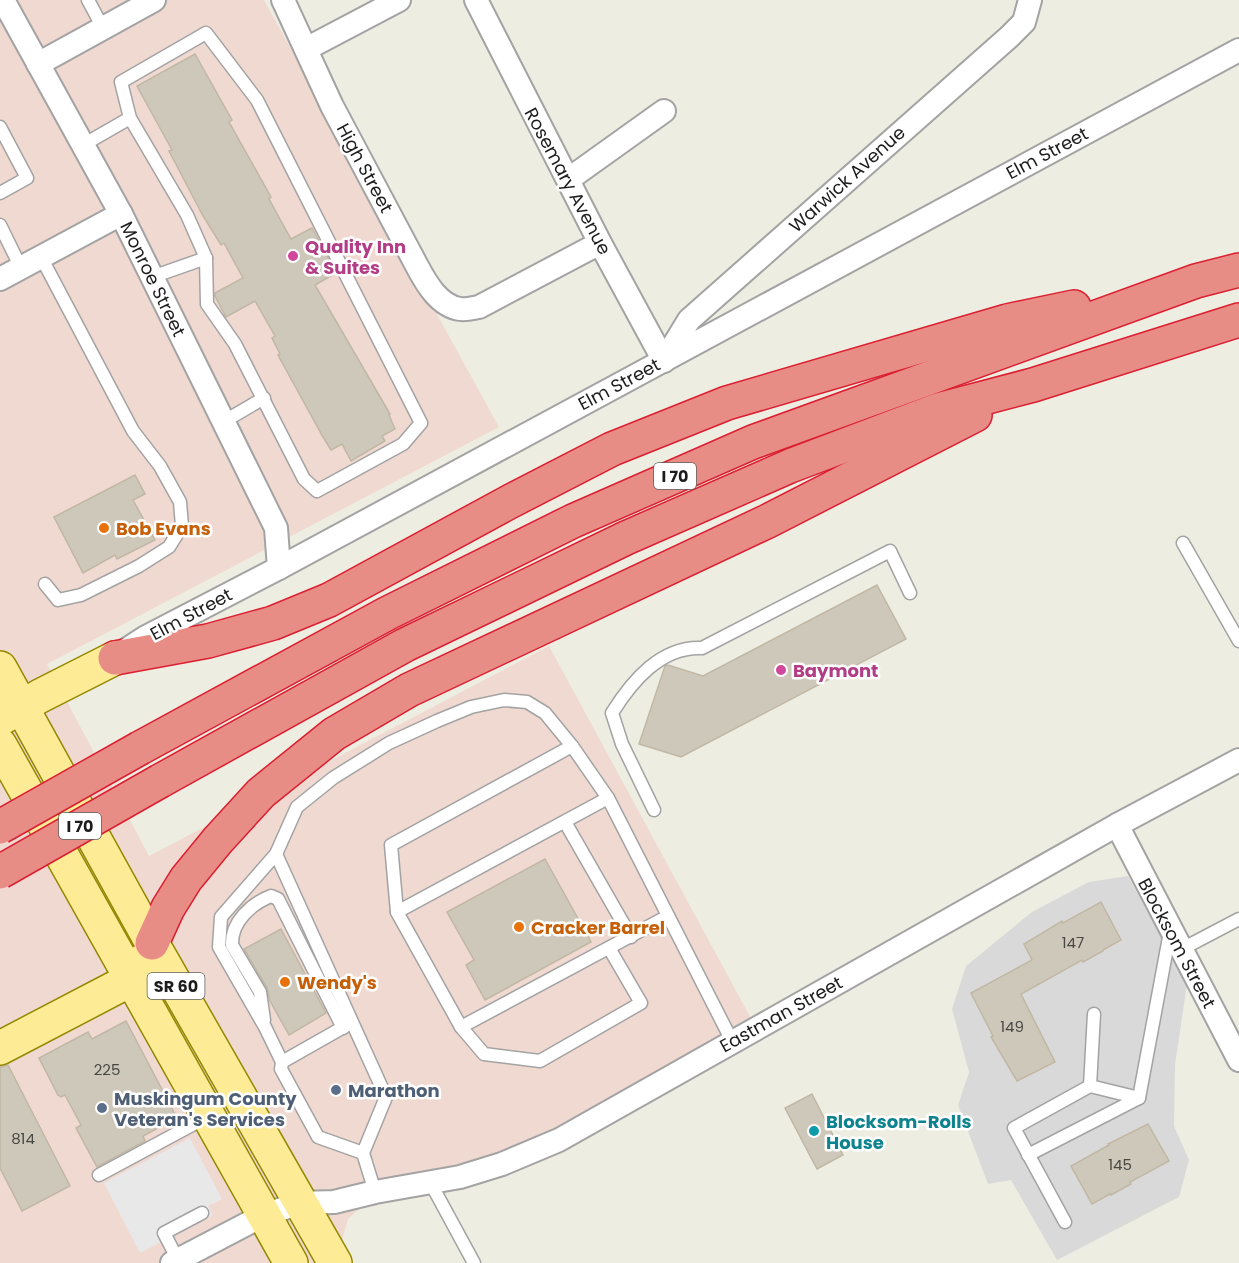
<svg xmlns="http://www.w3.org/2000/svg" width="1239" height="1263" font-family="Poppins,sans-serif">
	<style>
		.residential { fill: #dad9d9 }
		.commercial { fill: #f0d9d0 }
		.parking { fill: #e8e8e8 }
		.building { fill: #cec8bb; stroke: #c0b7a4; stroke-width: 1.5 }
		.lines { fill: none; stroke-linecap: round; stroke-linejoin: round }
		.service-casing { stroke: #a3a3a3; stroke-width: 15 }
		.minor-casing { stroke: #a3a3a3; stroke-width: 26 }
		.primary-casing { stroke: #948800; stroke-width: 36 }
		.motorway-casing { stroke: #db1f31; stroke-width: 36 }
		.service { stroke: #fff; stroke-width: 12 }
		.minor { stroke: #fff; stroke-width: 22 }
		.primary { stroke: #feeb96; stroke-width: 33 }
		.motorway { stroke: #e88c86; stroke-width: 33 }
		.motorway-bridge-casing { stroke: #db1f31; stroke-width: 36; stroke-linecap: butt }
		.motorway-bridge { stroke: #e88c86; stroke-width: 33 }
		.hotel-dot { fill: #d1479c; stroke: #fff; stroke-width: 2 }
		.food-dot { fill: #e8710a; stroke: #fff; stroke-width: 2 }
		.service-dot { fill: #5c6f8a; stroke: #fff; stroke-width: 2 }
		.culture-dot { fill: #0f9aa8; stroke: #fff; stroke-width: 2 }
		.labels { text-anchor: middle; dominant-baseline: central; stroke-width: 5; stroke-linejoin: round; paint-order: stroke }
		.number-label { font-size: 15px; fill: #484744 }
		.shield { fill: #fff; stroke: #606060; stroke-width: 1.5 }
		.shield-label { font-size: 16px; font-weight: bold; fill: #1c1c1c }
		.street-label { font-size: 18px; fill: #1c1c1c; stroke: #fff }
		.hotel-label { font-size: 18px; font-weight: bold; fill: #b23c85; stroke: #fff; text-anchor: start }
		.food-label { font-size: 18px; font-weight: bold; fill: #c56008; stroke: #fff; text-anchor: start }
		.service-label { font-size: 18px; font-weight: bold; fill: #4e5e75; stroke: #fff; text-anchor: start }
		.culture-label { font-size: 18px; font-weight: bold; fill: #0d838f; stroke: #fff; text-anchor: start }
	</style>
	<rect width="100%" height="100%" fill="#eeede1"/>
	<!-- residential -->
	<polygon class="residential" points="1128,876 1187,984 1175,1065 1174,1126 1189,1160 1179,1197 1057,1260 1011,1180 988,1184 958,1105 969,1072 952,1009 966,966 1032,912 1089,882"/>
	<!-- commercial -->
	<polygon class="commercial" points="0,0 264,0 499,427 47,664 149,856 549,646 760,1035 501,1176 460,1190 361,1207 348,1219 341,1244 351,1263 0,1263"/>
	<!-- parking -->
	<polygon class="parking" points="190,1138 222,1199 208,1206 213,1215 140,1253 104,1183"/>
	<!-- building -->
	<g class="building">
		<polygon points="195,54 232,120 229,122 271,197 269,199 291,239 312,228 336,273 315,285 390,414 389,415 395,429 382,436 385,441 351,461 342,444 331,450 323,437 278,355 280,354 272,338 275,336 255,301 226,317 215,296 215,293 243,278 224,243 221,245 203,216 169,151 172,150 137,86"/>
		<polygon points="135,475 145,494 133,500 155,540 117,559 115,555 83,573 54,517"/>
		<polygon points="877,585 906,639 681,757 639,744 665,666 668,665 703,676"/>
		<polygon points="545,859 591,942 485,1000 466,965 474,960 447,912"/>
		<polygon points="1101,902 1121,940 1103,950 1103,951 1083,962 1082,960 1021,994 1055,1062 1017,1081 991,1037 993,1036 971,993 1032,960 1024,944 1062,921 1063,923"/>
		<polygon points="281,929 326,1013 289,1035 270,1001 267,988 244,949"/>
		<polygon points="126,1021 177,1118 143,1136 145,1141 97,1167 76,1128 81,1125 65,1095 61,1097 58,1095 39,1058 88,1032 92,1039"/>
		<polygon points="8,1065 70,1186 22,1211 0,1168 0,1067"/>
		<polygon points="812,1094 843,1155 817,1169 785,1108"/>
		<polygon points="1148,1124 1169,1161 1130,1182 1131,1184 1111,1195 1110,1194 1092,1204 1071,1166 1109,1145 1108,1144"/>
	</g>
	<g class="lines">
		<defs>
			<g id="service">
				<polyline points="88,0 103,28"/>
				<polyline points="0,127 27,178 0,193"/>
				<polyline points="83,145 130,118 187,215 206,258 207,304 235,344 304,479 317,491 403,444 421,423 257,100 206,33 121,82 130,118"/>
				<polyline points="0,225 21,268"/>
				<polyline points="41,257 133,431 160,466 180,502 182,526 169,547 139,566 81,595 58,600 45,584"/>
				<polyline points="152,277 206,258"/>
				<polyline points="223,422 264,398"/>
				<polyline points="1183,543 1239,641"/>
				<polyline points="572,746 391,845 397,912 461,1027 484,1054 540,1061 641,1003 609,948"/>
				<path d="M654,810l-32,-66 -10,-31c20,-32 49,-67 90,-65l188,-97 20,42"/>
				<polyline points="565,822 631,937"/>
				<polyline points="276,854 386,1097 363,1153 375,1192"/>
				<polyline points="397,912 608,798"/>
				<polyline points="1180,950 1239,919"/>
				<path d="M264,1020l-4,-28 -28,-47c-1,-23 19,-41 39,-49l7,3 65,129"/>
				<polyline points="461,1027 668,916"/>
				<polyline points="282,1062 349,1024"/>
				<polyline points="1090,1086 1094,1014"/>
				<polyline points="363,1153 318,1137 281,1069 282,1062 265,1027 219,947 221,917 276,854 297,807 333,778 389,743 437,721 471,707 504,700 527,702 545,713 572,746 608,798 732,1041"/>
				<polyline points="1028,1155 1139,1098 1170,932"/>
				<polyline points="99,1175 207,1117"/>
				<polyline points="430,1182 474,1263"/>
				<polyline points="1065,1222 1014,1128 1090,1086 1139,1098"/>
				<polyline points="178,1260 164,1233 202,1213"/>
			</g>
			<g id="minor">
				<polyline points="3,0 121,214 276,528 279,568"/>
				<path d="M283,0l49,106 85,160c9,17 22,40 43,43 6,1 13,-1 19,-2l121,-64"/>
				<polyline points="476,0 600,243 664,361 689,320 1009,37 1024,22 1030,0"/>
				<polyline points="306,49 399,0"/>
				<polyline points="38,64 154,0"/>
				<polyline points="569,179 664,111"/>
				<polyline points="0,279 121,214"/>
				<polyline points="126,650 146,637 279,568 1239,50"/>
				<polyline points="1117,825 1239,1060"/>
				<polyline points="172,1263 264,1215 300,1203 334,1202 375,1192 460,1177 502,1164 559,1140 1117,825 1239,760"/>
			</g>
			<g id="primary">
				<polyline points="0,668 152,943 335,1263"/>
				<polyline points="0,719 40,696 115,658"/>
				<polyline points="0,745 291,1263"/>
				<polyline points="0,1048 132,979 142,961"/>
			</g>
			<g id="motorway">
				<polyline points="115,658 208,641 273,623 329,600 511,501 612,449 727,403 1007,321 1074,307"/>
				<polyline points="140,748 388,613 573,521 753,442 1196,281 1239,270"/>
				<polyline points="160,781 405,645 626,538 790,466 938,410 1033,385 1239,320"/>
				<polyline points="152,943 168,908 186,879 218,840 261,793 334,734 409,690 768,521 975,415"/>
			</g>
		</defs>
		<!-- service casing -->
		<use href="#service" class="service-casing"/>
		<!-- minor casing -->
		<use href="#minor" class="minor-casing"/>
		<!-- primary casing -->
		<use href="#primary" class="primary-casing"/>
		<!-- motorway casing -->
		<use href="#motorway" class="motorway-casing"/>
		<!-- service -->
		<use href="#service" class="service"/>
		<!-- minor -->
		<use href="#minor" class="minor"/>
		<!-- primary -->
		<use href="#primary" class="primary"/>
		<!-- motorway -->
		<use href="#motorway" class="motorway"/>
		<defs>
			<g id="motorway-bridge">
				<polyline points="0,827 140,748"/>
				<polyline points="0,872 160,781"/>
			</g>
		</defs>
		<!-- motorway-bridge casing -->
		<use href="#motorway-bridge" class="motorway-bridge-casing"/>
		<!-- motorway-bridge -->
		<use href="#motorway-bridge" class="motorway-bridge"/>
	</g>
	<!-- markers -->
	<g class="hotel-dot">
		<circle cx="293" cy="256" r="6"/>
		<circle cx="781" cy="670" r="6"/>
	</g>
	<g class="food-dot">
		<circle cx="104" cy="528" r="6"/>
		<circle cx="519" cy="927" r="6"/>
		<circle cx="285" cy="982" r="6"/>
	</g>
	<g class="service-dot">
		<circle cx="336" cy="1090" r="6"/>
		<circle cx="102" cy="1108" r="6"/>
	</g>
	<circle class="culture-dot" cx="814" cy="1131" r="6"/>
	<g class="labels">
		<!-- number labels -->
		<g class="number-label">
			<text x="1073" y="942">147</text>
			<text x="1012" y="1026">149</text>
			<text x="107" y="1069">225</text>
			<text x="23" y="1138">814</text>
			<text x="1120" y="1164">145</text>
		</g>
		<!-- shield labels -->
		<g class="shield">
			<rect x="654" y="463" width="42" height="26" rx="4.5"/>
			<rect x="59" y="813" width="42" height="26" rx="4.5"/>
			<rect x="147.5" y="973" width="57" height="26" rx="4.5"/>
		</g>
		<g class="shield-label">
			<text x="675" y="476">I 70</text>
			<text x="80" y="826">I 70</text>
			<text x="176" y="986">SR 60</text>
		</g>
		<!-- street labels -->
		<g class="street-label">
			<text transform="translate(1047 153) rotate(-28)">Elm Street</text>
			<text transform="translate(365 168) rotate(62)">High Street</text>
			<text transform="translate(847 179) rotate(-42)">Warwick Avenue</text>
			<text transform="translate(568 181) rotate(62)">Rosemary Avenue</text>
			<text transform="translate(153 279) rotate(64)">Monroe Street</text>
			<text transform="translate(619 384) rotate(-28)">Elm Street</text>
			<text transform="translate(191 614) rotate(-28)">Elm Street</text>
			<text transform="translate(1177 943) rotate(62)">Blocksom Street</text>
			<text transform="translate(781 1014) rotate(-29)">Eastman Street</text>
		</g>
		<!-- hotel labels -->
		<g class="hotel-label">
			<text x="305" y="246">Quality Inn<tspan x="305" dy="21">&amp; Suites</tspan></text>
			<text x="793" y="670">Baymont</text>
		</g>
		<!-- food labels -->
		<g class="food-label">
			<text x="116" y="528">Bob Evans</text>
			<text x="531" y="927">Cracker Barrel</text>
			<text x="297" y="982">Wendy's</text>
		</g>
		<!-- service labels -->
		<g class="service-label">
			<text x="348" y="1090">Marathon</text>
			<text x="114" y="1098">Muskingum County<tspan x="114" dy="21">Veteran's Services</tspan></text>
		</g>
		<!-- culture labels -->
		<g class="culture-label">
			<text x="826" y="1121">Blocksom-Rolls<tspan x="826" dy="21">House</tspan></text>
		</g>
	</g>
</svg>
